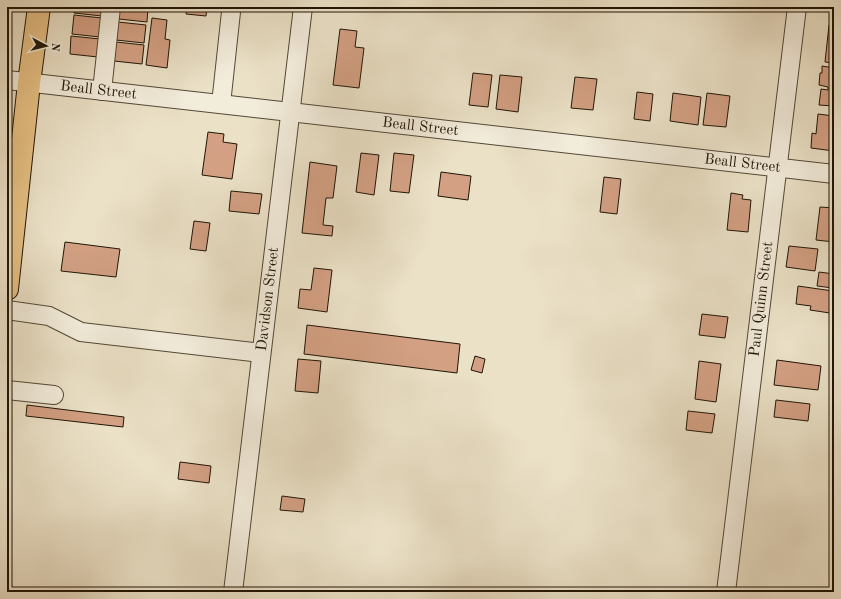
<svg xmlns="http://www.w3.org/2000/svg" width="841" height="599" font-family="'Old Standard TT',serif">
	<style>
		.building { fill: #d3a083; stroke: #201507 }
		.lines { fill: none; stroke-linecap: round; stroke-linejoin: round }
		.minor-casing { stroke: #534837; stroke-width: 20 }
		.major-casing { stroke: #201507; stroke-width: 24 }
		.minor { stroke: #f2ecdb; stroke-width: 18 }
		.major { stroke: #e6c084; stroke-width: 22 }
		.labels { text-anchor: middle; dominant-baseline: central; stroke-width: 3; stroke-linejoin: round; paint-order: stroke }
		.street-label { font-size: 15px; fill: #201507; stroke: #f2ecdb }
	</style>
	<rect width="100%" height="100%" fill="#ebe1c7"/>
	<filter id="stains"><feTurbulence type="fractalNoise" baseFrequency=".005" numOctaves="4"/><feColorMatrix values="0 0 0 0 .2 0 0 0 0 .09 0 0 0 0 .02 0 0 0 .5 -.17"/></filter>
	<radialGradient id="worn" r=".72"><stop offset=".6" stop-color="#630" stop-opacity="0"/><stop offset="1" stop-color="#630" stop-opacity=".3"/></radialGradient>
	<!-- building -->
	<g class="building">
		<polygon points="75,7 103,7 102,16 74,13"/>
		<polygon points="120,7 148,7 147,22 119,19"/>
		<polygon points="187,7 207,7 206,16 186,14"/>
		<polygon points="734,7 756,7 755,10"/>
		<polygon points="74,15 102,18 100,37 72,34"/>
		<polygon points="152,18 167,20 165,39 170,40 167,68 146,65"/>
		<polygon points="118,22 146,25 144,43 116,40"/>
		<polygon points="829,25 834,26 834,63 825,62"/>
		<polygon points="340,29 357,31 355,47 364,48 359,88 333,85"/>
		<polygon points="71,36 100,39 98,57 70,54"/>
		<polygon points="116,42 144,45 142,64 114,61"/>
		<polygon points="822,66 834,68 833,91 834,91 834,106 819,105 821,89 828,90 828,87 819,85 820,73 822,73"/>
		<polygon points="473,73 492,75 488,107 469,105"/>
		<polygon points="500,75 522,77 518,112 496,109"/>
		<polygon points="575,77 597,79 593,110 571,108"/>
		<polygon points="637,92 653,94 650,121 634,119"/>
		<polygon points="673,93 701,97 698,125 670,121"/>
		<polygon points="707,93 730,96 726,127 703,125"/>
		<polygon points="818,114 834,116 834,151 811,148 812,133 816,134"/>
		<polygon points="208,132 224,134 223,142 237,144 232,179 202,175"/>
		<polygon points="361,153 379,155 374,195 356,192"/>
		<polygon points="394,153 414,155 409,193 390,191"/>
		<polygon points="310,162 337,166 333,198 326,198 323,225 333,226 332,236 302,233"/>
		<polygon points="441,172 471,176 468,200 438,196"/>
		<polygon points="604,177 621,179 617,214 600,212"/>
		<polygon points="231,191 262,194 259,214 229,211"/>
		<polygon points="731,193 743,195 742,199 751,200 748,232 727,230"/>
		<polygon points="820,207 834,208 834,242 816,240"/>
		<polygon points="194,221 210,223 206,251 190,249"/>
		<polygon points="65,242 120,249 116,277 61,271"/>
		<polygon points="789,246 818,249 815,271 786,267"/>
		<polygon points="314,268 332,270 327,312 298,308 300,289 311,290"/>
		<polygon points="819,272 834,274 833,288 817,286"/>
		<polygon points="798,286 833,291 830,313 810,310 811,306 796,304"/>
		<polygon points="702,314 728,317 725,338 699,335"/>
		<polygon points="307,325 460,344 457,373 304,354"/>
		<polygon points="475,356 485,359 482,373 471,370"/>
		<polygon points="298,359 321,361 318,393 295,391"/>
		<polygon points="777,360 821,366 818,390 774,385"/>
		<polygon points="699,361 721,364 716,402 695,399"/>
		<polygon points="776,400 810,404 808,421 774,417"/>
		<polygon points="27,405 124,417 123,427 26,416"/>
		<polygon points="688,411 715,414 712,433 686,430"/>
		<polygon points="180,462 211,466 209,483 178,479"/>
		<polygon points="282,496 305,499 303,512 280,510"/>
	</g>
	<g class="lines">
		<defs>
			<g id="minor">
				<path id="s1" d="M7,80l283,32 544,62"/>
				<polyline points="102,91 111,7"/>
				<polyline points="221,104 231,12"/>
				<polyline points="7,310 49,316 81,332 261,353"/>
				<polyline points="7,390 54,395"/>
				<path id="s2" d="M233,592l70,-585"/>
				<path id="s3" d="M726,592l71,-585"/>
			</g>
			<polyline id="major" points="7,289 29,83 39,7"/>
		</defs>
		<!-- minor casing -->
		<use href="#minor" class="minor-casing"/>
		<!-- major casing -->
		<use href="#major" class="major-casing"/>
		<!-- minor -->
		<use href="#minor" class="minor"/>
		<!-- major -->
		<use href="#major" class="major"/>
	</g>
	<g class="labels">
		<!-- street labels -->
		<g class="street-label">
			<text stroke="none"><textPath href="#s1" startOffset="92">Beall Street</textPath></text>
			<text stroke="none"><textPath href="#s1" startOffset="416">Beall Street</textPath></text>
			<text stroke="none"><textPath href="#s1" startOffset="740">Beall Street</textPath></text>
			<text stroke="none"><textPath href="#s2" startOffset="295">Davidson Street</textPath></text>
			<text stroke="none"><textPath href="#s3" startOffset="295">Paul Quinn Street</textPath></text>
		</g>
	</g>
	<!-- margin -->
	<rect width="841" height="599" fill="none" stroke="#ebe1c7" stroke-width="24"/>
	<rect x="8" y="8" width="825" height="583" fill="none" stroke="#201507" stroke-width="2"/>
	<rect x="12" y="12" width="817" height="575" fill="none" stroke="#201507"/>
	<!-- north arrow -->
	<g transform="translate(46 46) rotate(97)" stroke="#f2ecdb" stroke-width="3" paint-order="stroke">
	<path d="M0-3L7 15L0 10L-7 15Z" fill="#201507"/>
	<text y="-6" font-size="11" font-weight="bold" text-anchor="middle" fill="#201507">N</text>
	</g>
	<rect width="100%" height="100%" filter="url(#stains)"/>
	<rect width="100%" height="100%" fill="url(#worn)"/>
</svg>
